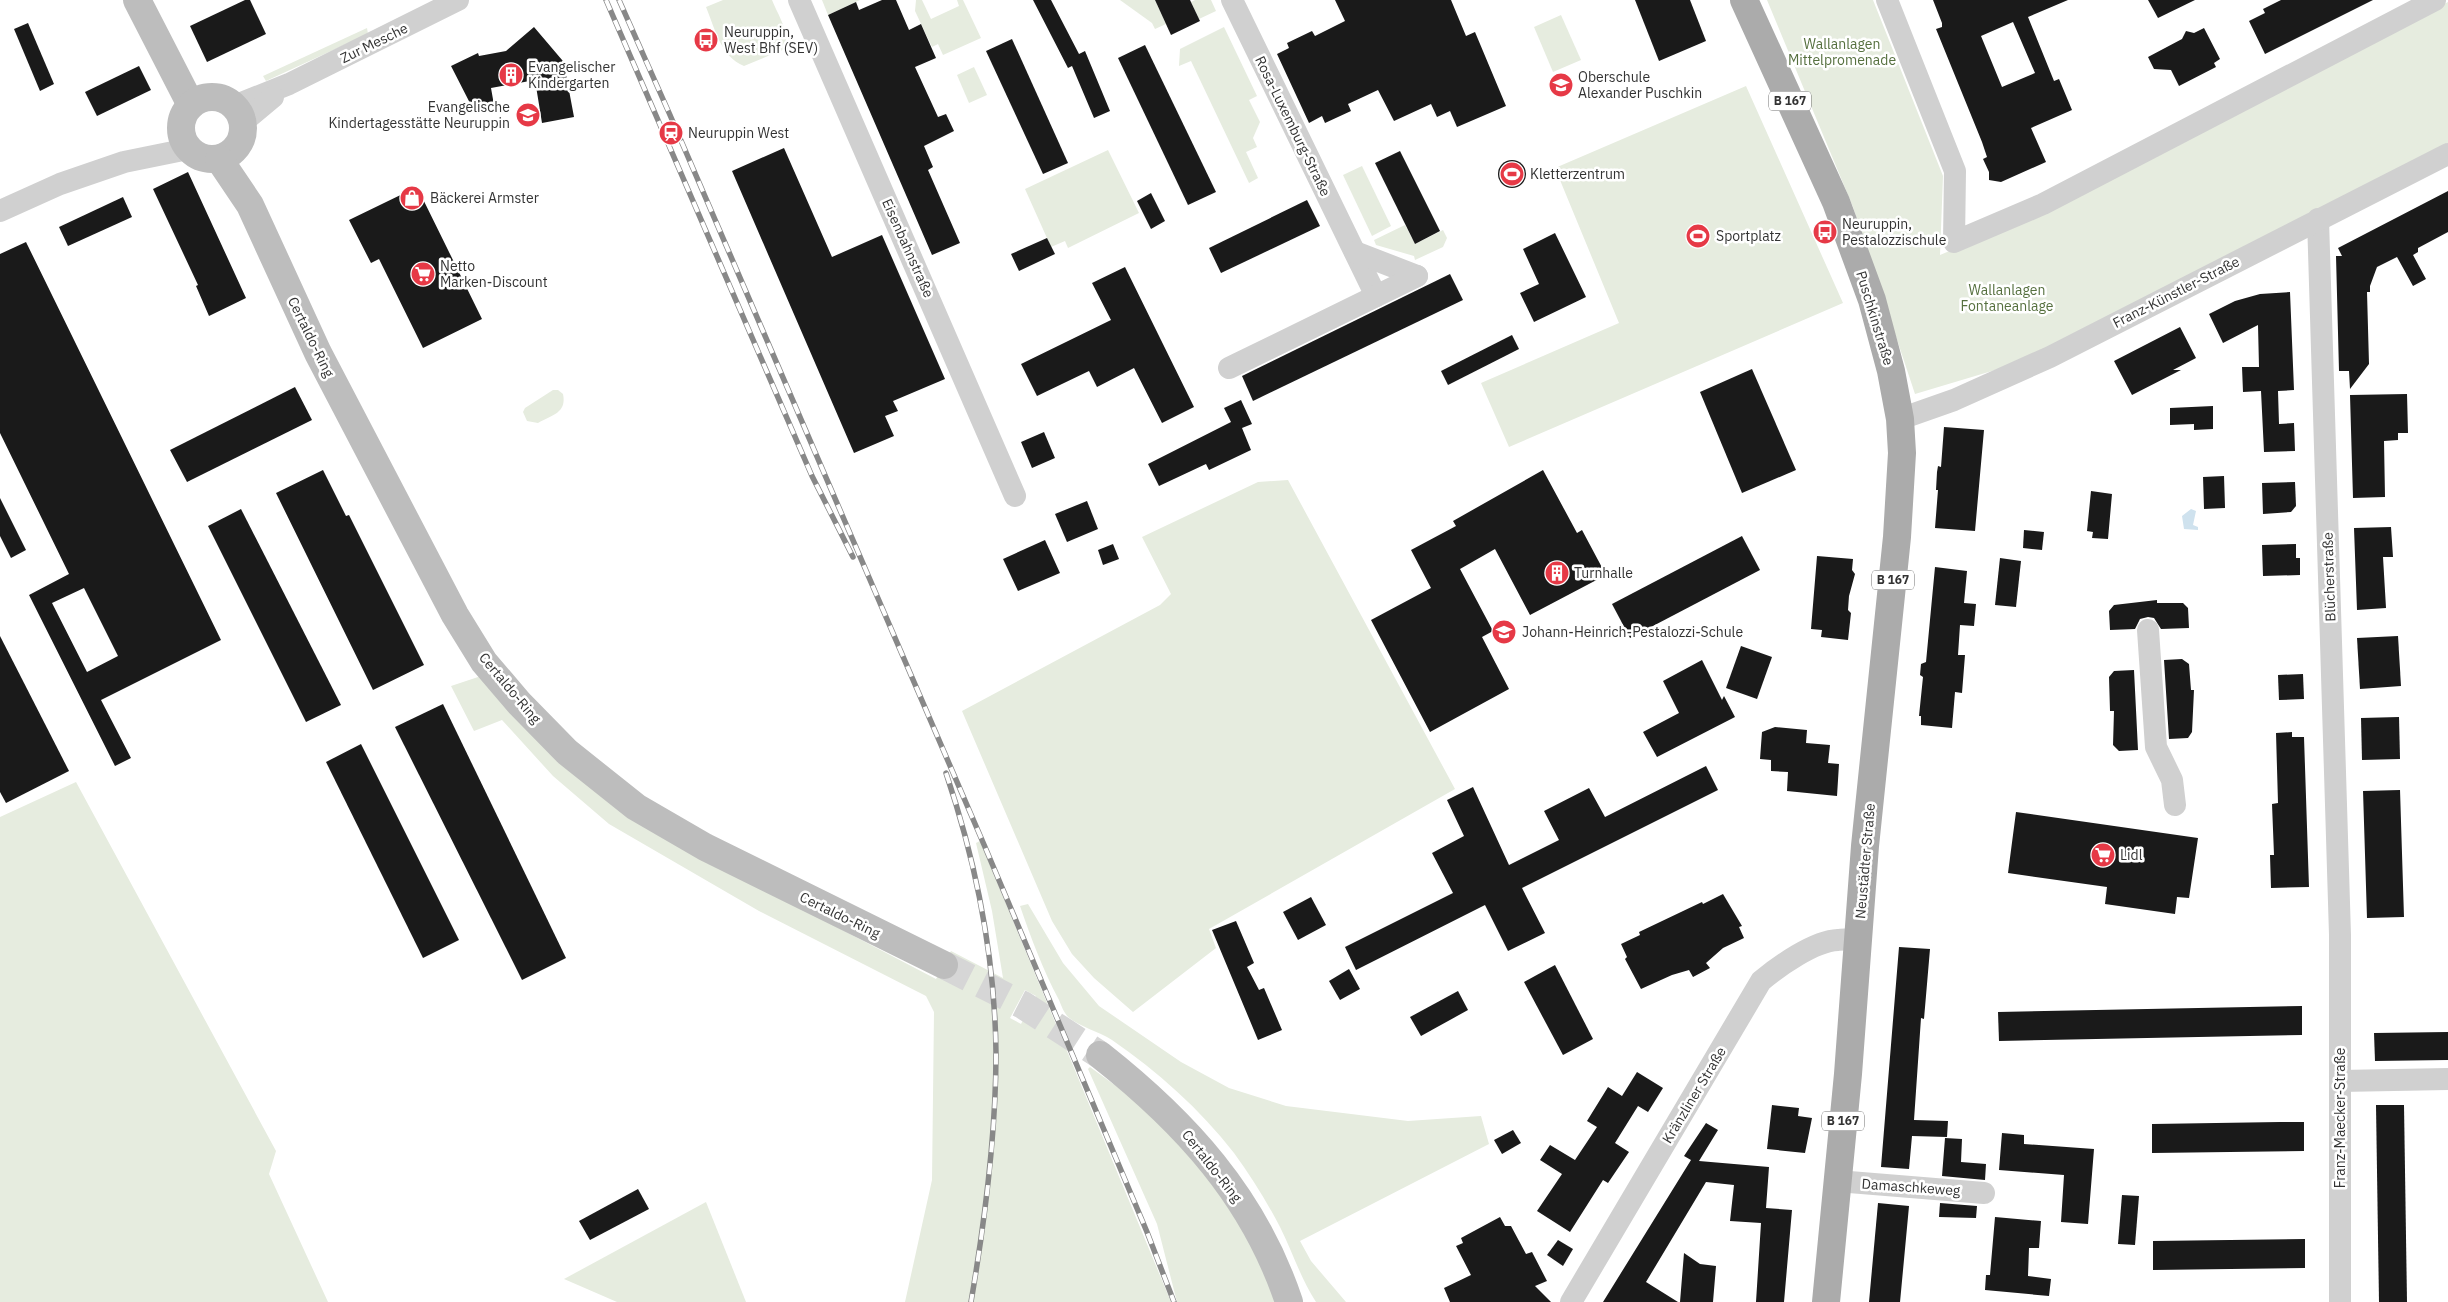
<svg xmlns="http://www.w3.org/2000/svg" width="2448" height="1302" font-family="'IBM Plex Sans',sans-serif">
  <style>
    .green { fill: #e6ecdf; fill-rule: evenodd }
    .water { fill: #cfe2ee }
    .building { fill: #1a1a1a; fill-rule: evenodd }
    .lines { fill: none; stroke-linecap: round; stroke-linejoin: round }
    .secondary-tunnel { stroke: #d6d6d6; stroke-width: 28; stroke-dasharray: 28 14; stroke-linecap: butt }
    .street { stroke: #d0d0d0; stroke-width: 22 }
    .secondary { stroke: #bdbdbd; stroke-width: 28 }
    .primary { stroke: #ababab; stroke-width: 28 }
    .rail-casing { stroke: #888; stroke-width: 5.5 }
    .rail { stroke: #fff; stroke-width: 4; stroke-dasharray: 11; stroke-linecap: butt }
    .labels { text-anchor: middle; stroke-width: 5; stroke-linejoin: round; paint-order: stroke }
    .shield { fill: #fff; stroke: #707070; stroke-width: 1 }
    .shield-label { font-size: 12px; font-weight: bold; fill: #333 }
    .poi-label { font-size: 14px; fill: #333; stroke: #fff; text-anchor: start }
    .street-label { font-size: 14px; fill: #333; stroke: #fff }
    .park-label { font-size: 14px; fill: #56703f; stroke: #fff }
  </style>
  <rect width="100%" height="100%" fill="#fff"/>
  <!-- green -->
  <g class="green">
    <path d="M723 0H772C778 15 790 32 785 49L744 66C721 57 715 29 706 7Z"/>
    <polygon points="822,0 860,0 828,15"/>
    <polygon points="916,0 922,0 931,19 959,6 957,0 963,0 981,38 943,55 938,44 932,47 915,11"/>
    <polygon points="1120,0 1155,0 1166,24 1155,29 1152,23"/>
    <polygon points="1195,0 1211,0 1216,11 1199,19 1191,2"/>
    <polygon points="1767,0 1873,0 1943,176 1940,255 2047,210 2448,2 2448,143 2032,359 1915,394 1853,207"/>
    <polygon points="1561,15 1581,60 1553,72 1534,27"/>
    <polygon points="1224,27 1257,96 1249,100 1260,122 1253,138 1257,147 1246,152 1258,178 1249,183 1191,61 1179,66 1180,49"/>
    <polygon points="367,28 368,34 266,81 263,76"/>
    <polygon points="974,67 987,95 969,103 957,75"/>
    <polygon points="1746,86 1843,303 1509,447 1481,383 1619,323 1555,168"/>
    <polygon points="1108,150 1139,213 1068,248 1065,241 1051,247 1025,189"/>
    <polygon points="1362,166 1391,226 1372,236 1343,175"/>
    <polygon points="1405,225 1415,244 1443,230 1447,238 1443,247 1415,260 1414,256 1376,245 1374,240"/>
    <path d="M553 390H558L563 394C567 413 552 415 538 423L527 421 523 412 525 408Z"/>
    <polygon points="1288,480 1455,789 1209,929 1216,948 1133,1012 1094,978 1072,954 1052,921 962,711 1160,605 1171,594 1142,537 1258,482"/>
    <path d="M481 676 745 879 936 979 951 951 1003 978 992 911 976 843 980 841 1171 1302H905L932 1180 934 1012 926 996 759 911 609 824 553 776 502 720 474 731 451 686ZM1025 990 1036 996 1021 1024 1010 1018Z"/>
    <polygon points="76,782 276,1151 269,1174 328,1302 0,1302 0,817"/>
    <path d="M1028 904 1063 963 1099 1006 1181 1062 1229 1088 1286 1106 1408 1121 1481 1116 1489 1144 1300 1241 1311 1261 1346 1302H1316C1300 1277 1293 1253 1280 1227 1267 1202 1251 1176 1234 1153 1200 1109 1157 1071 1112 1040 1098 1031 1080 1027 1068 1017 1064 1013 1061 1005 1059 1000 1043 970 1031 938 1020 906Z"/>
    <polygon points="1090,1067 1138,1102 1203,1169 1251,1242 1277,1302 1177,1302 1157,1224 1088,1069"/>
    <polygon points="706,1202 746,1302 617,1302 564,1279"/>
  </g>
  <!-- water -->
  <polygon class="water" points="2191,509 2196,511 2193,525 2198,527 2198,530 2184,529 2182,516"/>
  <!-- building -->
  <g class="building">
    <polygon points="245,0 250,0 266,34 207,62 190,26"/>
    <polygon points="882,0 896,0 909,30 921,24 936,58 915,67 938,117 946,114 954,131 924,146 933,167 928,170 960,243 932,255 828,15 856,2 859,10"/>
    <polygon points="1033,0 1051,0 1079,54 1085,51 1110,111 1094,118 1072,66 1068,68"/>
    <polygon points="1155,0 1190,0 1200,21 1171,35"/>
    <polygon points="1335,0 1451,0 1466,36 1475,32 1506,106 1457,127 1450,111 1437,117 1431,104 1394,121 1378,90 1348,104 1351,111 1325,123 1322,116 1309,123 1277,54 1289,48 1287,43 1312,31 1315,36 1345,21"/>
    <polygon points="1635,0 1690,0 1706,41 1659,61"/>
    <path d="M1933 0H2068L2028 17 2054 81 2059 79 2072 110 2031 128 2046 162 2001 182 1989 180V172L1983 159 1987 157 1982 142 1936 29 1942 27V23ZM2013 22 2035 73 2002 87 1981 36Z"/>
    <polygon points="2148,0 2195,0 2158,18"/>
    <polygon points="2281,0 2373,0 2265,54 2249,21 2265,13 2263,9"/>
    <polygon points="28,23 54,84 40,91 14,29"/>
    <polygon points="534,27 568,67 565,69 574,117 542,123 535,80 491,88 494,105 473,109 451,66 478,53 479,56 506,51"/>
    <polygon points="2204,28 2220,59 2214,63 2216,67 2179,86 2171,70 2154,69 2148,57 2182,39 2186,31 2194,33"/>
    <polygon points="1012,39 1068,163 1043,174 986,51"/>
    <polygon points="1145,45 1216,192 1188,205 1118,58"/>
    <polygon points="139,66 151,90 97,116 85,92"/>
    <polygon points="784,148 832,257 882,235 945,379 893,401 898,411 885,416 894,436 854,453 732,171"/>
    <polygon points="1400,151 1440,231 1415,244 1375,163"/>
    <circle cx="1512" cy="174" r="14"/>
    <polygon points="188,172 246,298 209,316 196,286 198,285 153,189"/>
    <polygon points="417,187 482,319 423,348 379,259 371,263 349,220"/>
    <polygon points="2448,191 2448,232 2418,248 2418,252 2413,255 2426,279 2413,286 2397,257 2377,267 2370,286 2370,292 2367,292 2369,364 2350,389 2349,371 2339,371 2336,256 2342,256 2338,248"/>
    <polygon points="1151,193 1165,221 1151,229 1137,201"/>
    <polygon points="123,197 132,217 68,246 59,227"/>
    <polygon points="1307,200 1320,226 1221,273 1209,248"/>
    <polygon points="1555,233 1586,297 1534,322 1520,293 1539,284 1523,249"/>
    <polygon points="1047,238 1055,254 1019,271 1011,254"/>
    <path d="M26 242 221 640 101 700 131 758 115 766 29 595 69 574 0 433V254ZM84 588 118 656 87 672 52 603Z"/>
    <polygon points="1125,267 1194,407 1162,423 1134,368 1097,387 1089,371 1037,396 1021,364 1111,320 1092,283"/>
    <polygon points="1450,274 1463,300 1253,401 1242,376"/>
    <polygon points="2290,292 2294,390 2278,391 2279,424 2294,423 2295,451 2264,452 2261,391 2243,392 2242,367 2259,367 2258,325 2223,343 2209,314 2235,301 2260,294"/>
    <polygon points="2180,327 2196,358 2173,370 2181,370 2132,395 2114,361"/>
    <polygon points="1512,335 1519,349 1448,385 1441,371"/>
    <polygon points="1752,369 1796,470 1742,493 1700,392"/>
    <polygon points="295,387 312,420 187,482 170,450"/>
    <polygon points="2407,394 2408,433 2398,433 2398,440 2384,441 2385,497 2353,498 2350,395"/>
    <polygon points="1241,400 1252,424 1242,428 1251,450 1209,470 1206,464 1159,486 1148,464 1231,422 1224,408"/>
    <polygon points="2213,406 2213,429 2194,430 2194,424 2170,425 2170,408"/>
    <polygon points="1944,427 1984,430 1975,531 1935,528 1938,490 1936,490 1937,472 1938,466 1941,467"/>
    <polygon points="1044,432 1055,458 1032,468 1021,442"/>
    <polygon points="323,470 346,516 349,515 424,665 373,690 276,493"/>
    <polygon points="1543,470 1577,533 1582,530 1606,575 1530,615 1495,549 1460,569 1493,631 1482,637 1509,689 1430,732 1371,620 1431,588 1411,550 1456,526 1453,521"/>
    <polygon points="2224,476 2225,508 2204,509 2203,477"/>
    <polygon points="2295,482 2296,506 2291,512 2263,514 2262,483"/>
    <polygon points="2091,491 2112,494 2108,539 2092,538 2093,532 2087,531"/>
    <polygon points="0,498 26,550 11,558 0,536"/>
    <polygon points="1087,501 1098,529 1067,542 1055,514"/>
    <polygon points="241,509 341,705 306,722 208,526"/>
    <polygon points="2391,527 2393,557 2383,557 2386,608 2357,610 2354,528"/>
    <polygon points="2024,530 2044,532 2042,550 2023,548"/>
    <polygon points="1742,536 1760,570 1630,638 1612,604"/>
    <polygon points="1045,540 1060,573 1018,591 1003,559"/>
    <polygon points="1113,544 1119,559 1103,565 1098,550"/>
    <polygon points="2296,544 2296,558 2300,558 2300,575 2263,576 2262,545"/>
    <polygon points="1817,556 1853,559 1852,570 1855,574 1849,596 1848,610 1851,613 1848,640 1821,637 1822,630 1811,629"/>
    <polygon points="2000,558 2021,561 2016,607 1995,605"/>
    <polygon points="1935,567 1967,571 1964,603 1976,604 1974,626 1960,625 1958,655 1965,655 1962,693 1955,692 1952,728 1921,725 1921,716 1919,716 1923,677 1920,675 1921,664 1926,662"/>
    <polygon points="2157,600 2157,603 2183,603 2188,608 2189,628 2161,629 2154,618 2148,617 2140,619 2135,629 2110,630 2109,611 2114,605"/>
    <polygon points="0,636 69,771 6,803 0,792"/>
    <polygon points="2398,636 2401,686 2360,689 2357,638"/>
    <polygon points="1741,646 1772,657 1757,699 1726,688"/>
    <polygon points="2182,659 2189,664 2191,690 2194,690 2192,732 2188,738 2169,739 2164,660"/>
    <polygon points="1702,660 1722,700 1724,696 1735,717 1657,757 1643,732 1679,713 1663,681"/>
    <polygon points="2134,670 2138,750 2119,751 2113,745 2114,711 2110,711 2109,677 2114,671"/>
    <polygon points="2303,674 2304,699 2279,700 2278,675"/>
    <polygon points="443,704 566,958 522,980 395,727"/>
    <polygon points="2399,717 2400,759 2362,760 2361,718"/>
    <polygon points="1775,727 1807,730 1806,743 1830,745 1828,763 1839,764 1837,796 1787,791 1788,772 1771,771 1771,760 1760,759 1762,732"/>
    <polygon points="2292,732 2292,737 2304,737 2309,887 2271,888 2270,855 2274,855 2272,804 2278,803 2276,733"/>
    <polygon points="361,744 459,940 423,958 326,762"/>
    <polygon points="1706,766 1718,790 1522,888 1545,933 1508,951 1485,905 1356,970 1345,947 1453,893 1432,853 1464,836 1447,800 1473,787 1509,865 1559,840 1544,811 1589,788 1605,817"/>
    <polygon points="2400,790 2404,917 2367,918 2363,791"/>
    <polygon points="2016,812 2198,838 2189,898 2177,897 2175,914 2105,904 2107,887 2008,873"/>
    <polygon points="1723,894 1742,926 1739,927 1744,938 1723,948 1706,963 1710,968 1693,977 1689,970 1672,975 1641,989 1625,959 1627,957 1621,944 1640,935 1639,932 1702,902 1703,904"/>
    <polygon points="1311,897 1326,925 1298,940 1283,912"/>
    <polygon points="1236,921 1254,963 1247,967 1259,990 1264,988 1282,1030 1258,1040 1212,930"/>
    <polygon points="1899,947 1930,949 1924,1019 1921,1018 1914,1120 1948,1121 1947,1137 1912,1136 1909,1169 1881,1167"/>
    <polygon points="1555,965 1593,1039 1563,1055 1524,982"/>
    <polygon points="1349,969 1360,989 1340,1000 1329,981"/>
    <polygon points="1458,991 1468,1010 1421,1036 1410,1017"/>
    <polygon points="2302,1006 2302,1035 1999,1041 1998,1012"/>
    <polygon points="2448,1032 2448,1060 2375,1061 2374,1033"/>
    <polygon points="1637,1072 1663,1088 1648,1112 1638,1106 1615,1143 1629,1152 1608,1183 1603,1180 1570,1232 1537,1211 1562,1174 1540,1160 1550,1145 1575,1160 1597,1127 1587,1121 1608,1087 1622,1096"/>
    <polygon points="1772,1105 1799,1108 1798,1116 1812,1118 1805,1153 1767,1149"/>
    <polygon points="2376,1105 2404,1105 2407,1302 2379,1302"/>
    <polygon points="2280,1122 2304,1122 2304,1151 2152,1153 2152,1124"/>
    <polygon points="1706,1123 1718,1130 1699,1161 1769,1167 1766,1208 1792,1210 1784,1302 1756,1302 1761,1223 1730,1221 1734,1185 1706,1182 1646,1282 1678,1302 1603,1302 1691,1160 1684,1156"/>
    <polygon points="1513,1130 1521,1143 1502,1154 1494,1140"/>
    <polygon points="2002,1133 2024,1135 2024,1144 2094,1149 2088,1224 2061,1222 2064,1175 1999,1170"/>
    <polygon points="1945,1138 1962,1139 1961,1162 1986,1164 1985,1180 1942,1176"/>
    <polygon points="638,1189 649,1209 590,1240 579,1221"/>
    <polygon points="2122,1195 2139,1196 2135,1245 2118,1244"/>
    <polygon points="1878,1203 1909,1206 1900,1302 1869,1302"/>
    <polygon points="1940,1203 1977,1206 1976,1218 1939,1217"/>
    <polygon points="1500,1217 1505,1226 1511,1226 1526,1254 1532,1252 1547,1281 1535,1286 1551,1302 1450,1302 1444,1288 1471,1275 1456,1246 1463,1243 1461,1238"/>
    <polygon points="1995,1217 2041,1221 2039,1248 2029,1248 2028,1276 2051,1279 2049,1296 1985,1290 1986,1275 1990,1275"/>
    <polygon points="2305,1239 2305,1268 2153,1270 2153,1241"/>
    <polygon points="1558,1240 1573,1249 1563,1266 1547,1255"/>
    <polygon points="1684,1253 1700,1264 1716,1266 1713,1302 1680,1302"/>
  </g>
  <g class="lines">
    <!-- secondary-tunnel -->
    <polyline class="secondary-tunnel" points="944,965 1023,1005 1100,1055"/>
    <!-- street -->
    <g class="street">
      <polyline points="799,0 1015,496"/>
      <polyline points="1232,0 1376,296"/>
      <polyline points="1887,0 1955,171 1954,242 2043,204 2435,0"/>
      <polyline points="234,106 289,84 458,0"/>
      <polyline points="243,122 273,97"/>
      <polyline points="0,211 60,184 124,162 188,149"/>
      <polyline points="2318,219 2340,935 2340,1302"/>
      <polyline points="1355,252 1417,276"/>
      <polyline points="1229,368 1417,276"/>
      <polyline points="1900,419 1954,400 2050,357 2448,154"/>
      <polyline points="2148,630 2156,747 2172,780 2175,805"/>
      <polyline points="2340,1081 2448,1079"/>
      <polyline points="1837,1181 1984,1193"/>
      <path d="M1571 1302 1761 981C1779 966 1814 941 1838 940 1844 939 1851 940 1858 940"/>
    </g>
    <!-- secondary -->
    <g class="secondary">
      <polyline points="137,0 191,105"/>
      <circle cx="212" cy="128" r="31"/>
      <polyline points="219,159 250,205 318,353 455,615 484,662 519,703 567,752 636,807 705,847 944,965"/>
      <path d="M1100 1055C1185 1122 1254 1197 1289 1302"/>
    </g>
    <!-- primary -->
    <polyline class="primary" points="1744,0 1836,202 1872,300 1891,371 1900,419 1902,453 1897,537 1865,846 1848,1074 1826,1302"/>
    <defs>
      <g id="rail">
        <polyline points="606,0 812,476 853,557"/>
        <polyline points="619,0 670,115 985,847 1147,1232 1174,1302"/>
        <path d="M946 773C976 862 995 959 996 1053 996 1136 985 1220 971 1302"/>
      </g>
    </defs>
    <!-- rail casing -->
    <use href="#rail" class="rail-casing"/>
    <!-- rail -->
    <use href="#rail" class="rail"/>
  </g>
  <!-- icons -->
  <defs>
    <symbol id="bus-disc" viewBox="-11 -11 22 22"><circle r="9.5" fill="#e63946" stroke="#fff"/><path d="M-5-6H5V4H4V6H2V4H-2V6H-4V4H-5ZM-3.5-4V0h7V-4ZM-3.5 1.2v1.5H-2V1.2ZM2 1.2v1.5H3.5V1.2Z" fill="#fff"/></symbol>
    <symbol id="building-disc" viewBox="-11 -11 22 22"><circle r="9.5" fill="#e63946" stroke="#fff"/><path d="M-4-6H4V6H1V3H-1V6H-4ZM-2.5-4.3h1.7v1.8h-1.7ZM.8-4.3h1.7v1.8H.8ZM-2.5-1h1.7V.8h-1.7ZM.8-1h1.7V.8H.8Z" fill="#fff"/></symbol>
    <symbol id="school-disc" viewBox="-11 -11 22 22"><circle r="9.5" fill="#e63946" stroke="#fff"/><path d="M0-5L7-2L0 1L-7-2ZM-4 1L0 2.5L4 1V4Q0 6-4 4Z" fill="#fff"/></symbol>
    <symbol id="station-disc" viewBox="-11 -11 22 22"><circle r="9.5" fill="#e63946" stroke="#fff"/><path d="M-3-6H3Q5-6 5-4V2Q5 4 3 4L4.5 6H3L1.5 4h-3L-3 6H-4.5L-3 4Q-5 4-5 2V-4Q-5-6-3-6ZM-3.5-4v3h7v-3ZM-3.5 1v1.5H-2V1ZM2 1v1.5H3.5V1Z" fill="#fff"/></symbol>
    <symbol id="stadium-disc" viewBox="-11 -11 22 22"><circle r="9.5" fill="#e63946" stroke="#fff"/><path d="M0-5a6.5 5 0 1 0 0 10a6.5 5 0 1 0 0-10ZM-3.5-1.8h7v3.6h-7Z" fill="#fff"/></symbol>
    <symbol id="shop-disc" viewBox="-11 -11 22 22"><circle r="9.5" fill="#e63946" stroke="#fff"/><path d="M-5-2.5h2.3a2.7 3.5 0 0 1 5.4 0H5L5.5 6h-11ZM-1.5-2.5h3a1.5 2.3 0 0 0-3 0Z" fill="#fff"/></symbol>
    <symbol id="supermarket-disc" viewBox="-11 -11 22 22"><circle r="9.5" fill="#e63946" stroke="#fff"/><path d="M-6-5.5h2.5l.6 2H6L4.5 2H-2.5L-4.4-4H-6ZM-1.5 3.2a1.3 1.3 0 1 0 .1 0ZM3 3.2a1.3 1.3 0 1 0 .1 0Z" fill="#fff"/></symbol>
  </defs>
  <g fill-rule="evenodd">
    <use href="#bus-disc" x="692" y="26" width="28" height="28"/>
    <use href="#building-disc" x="497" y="61" width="28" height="28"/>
    <use href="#school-disc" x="1547" y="71" width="28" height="28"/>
    <use href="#school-disc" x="514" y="101" width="28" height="28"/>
    <use href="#station-disc" x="657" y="119" width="28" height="28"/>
    <use href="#stadium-disc" x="1498" y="160" width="28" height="28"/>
    <use href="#shop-disc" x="398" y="184" width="28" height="28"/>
    <use href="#bus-disc" x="1811" y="218" width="28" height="28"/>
    <use href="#stadium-disc" x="1684" y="222" width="28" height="28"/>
    <use href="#supermarket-disc" x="409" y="260" width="28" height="28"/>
    <use href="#building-disc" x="1543" y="559" width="28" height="28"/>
    <use href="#school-disc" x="1490" y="618" width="28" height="28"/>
    <use href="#supermarket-disc" x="2089" y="841" width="28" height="28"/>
  </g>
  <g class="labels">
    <!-- shield labels -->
    <g class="shield">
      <rect x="1769" y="91.5" width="42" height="19" rx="4"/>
      <rect x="1872" y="570.5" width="42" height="19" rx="4"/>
      <rect x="1822" y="1111.5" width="42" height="19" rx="4"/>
    </g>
    <g class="shield-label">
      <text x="1790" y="105">B 167</text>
      <text x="1893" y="584">B 167</text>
      <text x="1843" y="1125">B 167</text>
    </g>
    <!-- poi labels -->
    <g class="poi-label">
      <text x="724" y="37">Neuruppin,<tspan x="724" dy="16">West Bhf (SEV)</tspan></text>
      <text x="528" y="72">Evangelischer<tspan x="528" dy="16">Kindergarten</tspan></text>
      <text x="1578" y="82">Oberschule<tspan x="1578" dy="16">Alexander Puschkin</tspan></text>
      <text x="510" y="112" text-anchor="end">Evangelische<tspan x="510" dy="16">Kindertagesstätte Neuruppin</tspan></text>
      <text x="688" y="138">Neuruppin West</text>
      <text x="1530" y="179">Kletterzentrum</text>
      <text x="430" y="203">Bäckerei Armster</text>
      <text x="1842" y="229">Neuruppin,<tspan x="1842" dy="16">Pestalozzischule</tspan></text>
      <text x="1716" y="241">Sportplatz</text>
      <text x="440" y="271">Netto<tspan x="440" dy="16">Marken-Discount</tspan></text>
      <text x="1574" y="578">Turnhalle</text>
      <text x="1522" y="637">Johann-Heinrich-Pestalozzi-Schule</text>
      <text x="2120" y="860">Lidl</text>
    </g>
    <!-- street labels -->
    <g class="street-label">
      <text transform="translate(374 43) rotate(-26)" y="5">Zur Mesche</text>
      <text transform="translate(1293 126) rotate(64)" y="5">Rosa-Luxemburg-Straße</text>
      <text transform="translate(908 248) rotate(66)" y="5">Eisenbahnstraße</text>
      <text transform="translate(2176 292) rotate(-27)" y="5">Franz-Künstler-Straße</text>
      <text transform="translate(1875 318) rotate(73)" y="5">Puschkinstraße</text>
      <text transform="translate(311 337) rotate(64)" y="5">Certaldo-Ring</text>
      <text transform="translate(2329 577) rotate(-92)" y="5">Blücherstraße</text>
      <text transform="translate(510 688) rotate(50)" y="5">Certaldo-Ring</text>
      <text transform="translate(1865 861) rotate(-85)" y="5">Neustädter Straße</text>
      <text transform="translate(840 915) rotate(26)" y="5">Certaldo-Ring</text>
      <text transform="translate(1694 1095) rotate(-59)" y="5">Kränzliner Straße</text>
      <text transform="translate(2340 1118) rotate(-90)" y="5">Franz-Maecker-Straße</text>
      <text transform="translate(1212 1166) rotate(52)" y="5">Certaldo-Ring</text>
      <text transform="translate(1911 1187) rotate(4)" y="5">Damaschkeweg</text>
    </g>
    <!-- park labels -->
    <g class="park-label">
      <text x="1842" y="49">Wallanlagen<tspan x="1842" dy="16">Mittelpromenade</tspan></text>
      <text x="2007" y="295">Wallanlagen<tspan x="2007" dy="16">Fontaneanlage</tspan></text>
    </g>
  </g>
</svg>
